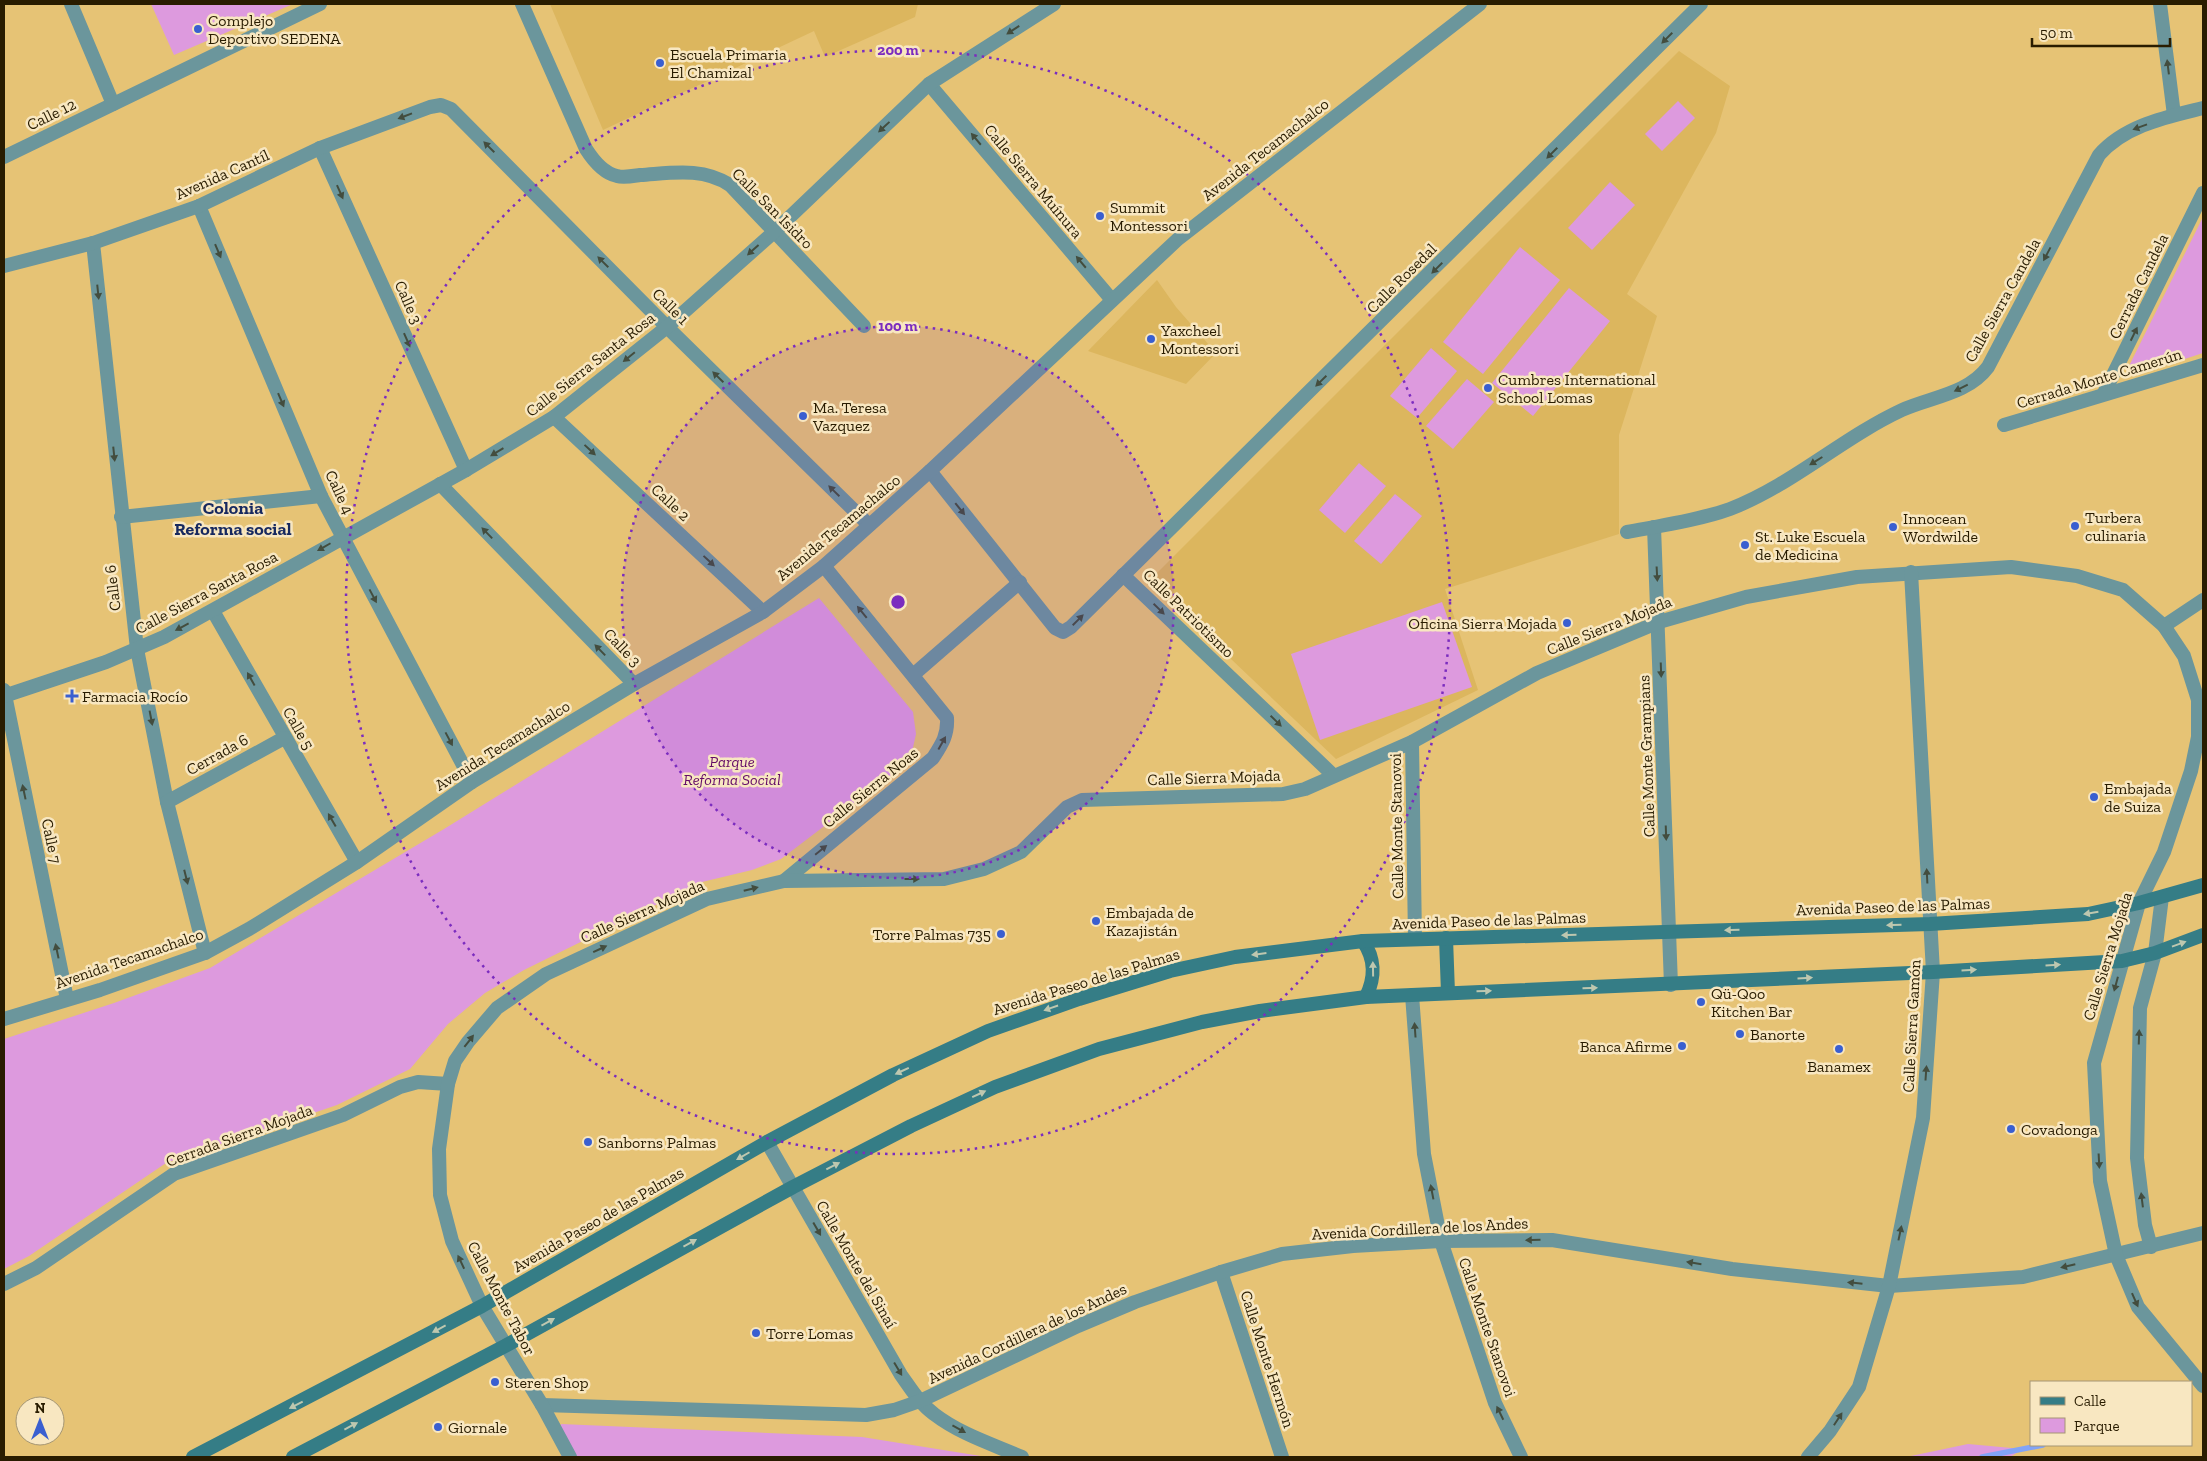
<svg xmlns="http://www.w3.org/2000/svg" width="2207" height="1461" font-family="'Zilla Slab',serif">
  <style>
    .built { fill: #dcb65e }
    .green { fill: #dd9ade }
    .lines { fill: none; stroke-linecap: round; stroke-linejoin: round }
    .stream { stroke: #82a4f7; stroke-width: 5.5 }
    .minor { stroke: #6b969c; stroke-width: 14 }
    .secondary { stroke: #357d86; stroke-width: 14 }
    .oneway { fill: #434d3e }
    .oneway2 { fill: #bec7af }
    .ring { fill: none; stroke: #7b2cbf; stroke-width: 2.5; stroke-dasharray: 2.5 5 }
    .poi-dot { fill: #3a5fd0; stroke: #f8e7c1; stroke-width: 2 }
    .labels { text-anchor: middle; stroke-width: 5; stroke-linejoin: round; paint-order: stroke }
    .poi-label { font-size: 16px; fill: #291c00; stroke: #f8e7c1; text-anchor: start }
    .street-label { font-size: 16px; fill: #291c00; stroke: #f8e7c1 }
    .park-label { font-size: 16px; font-style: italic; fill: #640b67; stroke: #f8e7c1 }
    .neighbourhood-label { font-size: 18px; font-weight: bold; fill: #17295f; stroke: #f8e7c1 }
    .centre { fill: #7b2cbf; stroke: #f8e7c1; stroke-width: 2.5 }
    .ring-label { font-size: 15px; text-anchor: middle; font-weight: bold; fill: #7b2cbf; stroke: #f8e7c1; stroke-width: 5; stroke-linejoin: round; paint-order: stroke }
  </style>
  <rect width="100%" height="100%" fill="#e6c375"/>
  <!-- built -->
  <g class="built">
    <polygon points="550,4 918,4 915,17 825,57 814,31 603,130"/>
    <polygon points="1679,51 1730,86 1716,133 1627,294 1657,316 1619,435 1619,534 1445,589 1478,690 1336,759 1149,581"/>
    <polygon points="1157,280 1176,307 1216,353 1186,384 1088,351"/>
  </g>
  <!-- green -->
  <g class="green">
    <polygon points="151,4 293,4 174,55"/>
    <polygon points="1678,101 1695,118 1662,151 1645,134"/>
    <polygon points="1610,182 1635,205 1592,250 1568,228"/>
    <polygon points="2203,217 2203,353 2142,373 2128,368"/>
    <polygon points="1520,247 1560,280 1483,374 1443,342"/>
    <polygon points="1569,288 1610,321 1533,416 1492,383"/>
    <polygon points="1431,348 1457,371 1417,418 1390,396"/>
    <polygon points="1467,379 1494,402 1453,449 1426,426"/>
    <polygon points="1359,463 1386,486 1345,533 1319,510"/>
    <polygon points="1395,494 1422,516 1381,564 1354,541"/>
    <polygon points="819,598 913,712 916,734 910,761 781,859 752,870 702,882 524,970 485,993 448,1024 410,1069 337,1105 166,1163 29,1256 4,1269 4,1039 114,1003 210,968 444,829"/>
    <polygon points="1442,602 1472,687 1320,740 1291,654"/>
    <polygon points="561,1424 862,1437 987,1457 561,1457"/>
    <polygon points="1968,1444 2023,1449 2010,1457 1906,1457"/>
  </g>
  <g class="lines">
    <!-- stream -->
    <polyline class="stream" points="1982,1457 2043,1445"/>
    <!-- minor -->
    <g class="minor">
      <polyline points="71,4 113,104"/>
      <path d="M522 4 586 149C593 160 603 173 617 176 624 178 633 176 640 175 672 173 702 167 730 185L864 326"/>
      <polyline points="2160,4 2174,115"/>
      <polyline points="929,84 1112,300"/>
      <polyline points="320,148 466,470"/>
      <polyline points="4,157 320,4"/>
      <polyline points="199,206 321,496 472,782"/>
      <polyline points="93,243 137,649 167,802 205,953"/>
      <polyline points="4,266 93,243 199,206 320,148 430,107 441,105 451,109 667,327 869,525"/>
      <polyline points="2104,393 2203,193"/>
      <polyline points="554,417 763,612"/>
      <polyline points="2004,425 2203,365"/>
      <polyline points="930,471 1055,628 1063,632 1071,627 1701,4"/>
      <polyline points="440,484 634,684"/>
      <polyline points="121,517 321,496"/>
      <polyline points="1654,527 1671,985"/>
      <path d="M1627 532C1659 526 1700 520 1730 509 1792 485 1842 438 1902 410 1931 397 1968 394 1988 367L2099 155C2125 125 2167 117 2203 108"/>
      <polyline points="1123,575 1333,775"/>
      <polyline points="213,611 357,862"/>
      <polyline points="2164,626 2203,600"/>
      <polyline points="913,675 1020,582"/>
      <polyline points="4,690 67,999"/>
      <polyline points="4,696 106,662 164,637 466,470 554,417 667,327 774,232 929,84 1054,4"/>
      <polyline points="1412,742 1415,939"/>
      <polyline points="167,802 284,738"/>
      <path d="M784 881 933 758C942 744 948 735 947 718L824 566"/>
      <polyline points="1412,995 1424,1154 1441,1241 1495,1403 1521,1457"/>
      <polyline points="4,1019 100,990 205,953 249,929 357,862 472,782 634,684 763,612 824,566 930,471 1178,239 1480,4"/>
      <path d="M767 1142 901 1375C911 1389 920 1404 934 1414 960 1434 992 1444 1022 1457"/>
      <polyline points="2151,1247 2145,1225 2137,1158 2140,1008 2155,953 2162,897"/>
      <polyline points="1221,1272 1282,1457"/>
      <polyline points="4,1284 36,1268 174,1174 343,1115 400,1087 418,1082 448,1084"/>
      <polyline points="542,1405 866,1415 894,1410 920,1401 1078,1326 1135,1302 1221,1272 1282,1254 1353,1246 1441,1241 1552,1240 1732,1269 1889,1286 2023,1277 2203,1233"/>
      <polyline points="570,1457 542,1405 482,1306 452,1241 440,1195 439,1149 448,1084 455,1061 468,1042 497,1008 546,974 707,899 784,881 944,879 984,869 1021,852 1067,807 1082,800 1283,794 1305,789 1412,742 1537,673 1659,622 1746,597 1857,577 2011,567 2077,576 2123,590 2164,626 2184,656 2198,700 2198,737 2191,771 2164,852 2139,903 2094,1063 2100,1181 2116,1255 2138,1307 2203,1386"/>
      <polyline points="1808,1457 1830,1431 1859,1387 1889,1286 1923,1118 1933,972 1911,572"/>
    </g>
    <!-- secondary -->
    <g class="secondary">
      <polyline points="1446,938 1448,993"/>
      <path d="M1363 941C1376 960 1375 978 1366 997"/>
      <polyline points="193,1457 482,1306 767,1142 893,1075 988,1031 1079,999 1170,971 1235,957 1363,941 1930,924 2088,914 2139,903 2203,885"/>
      <polyline points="293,1457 505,1346 793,1187 911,1126 995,1087 1099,1049 1202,1022 1260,1011 1366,997 1933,972 2122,961 2155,953 2203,935"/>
    </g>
  </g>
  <!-- one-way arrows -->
  <defs><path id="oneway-solid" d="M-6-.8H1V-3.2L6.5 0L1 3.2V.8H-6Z" transform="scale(1.25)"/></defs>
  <g class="oneway">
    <use href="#oneway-solid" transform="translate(1013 30) rotate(147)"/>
    <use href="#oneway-solid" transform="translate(1667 38) rotate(135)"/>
    <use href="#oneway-solid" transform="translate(2168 67) rotate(-97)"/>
    <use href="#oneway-solid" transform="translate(405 116) rotate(159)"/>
    <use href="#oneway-solid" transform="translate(884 127) rotate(137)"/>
    <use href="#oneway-solid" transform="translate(2140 127) rotate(160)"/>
    <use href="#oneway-solid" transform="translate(976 139) rotate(-130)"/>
    <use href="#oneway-solid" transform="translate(489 147) rotate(-135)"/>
    <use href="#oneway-solid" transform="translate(1552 153) rotate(135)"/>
    <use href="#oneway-solid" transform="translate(340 192) rotate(66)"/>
    <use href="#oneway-solid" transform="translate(753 250) rotate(138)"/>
    <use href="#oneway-solid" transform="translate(218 251) rotate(67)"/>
    <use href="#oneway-solid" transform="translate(2047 254) rotate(118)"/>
    <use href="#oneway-solid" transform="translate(603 262) rotate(-135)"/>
    <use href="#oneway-solid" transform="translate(1081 262) rotate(-130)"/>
    <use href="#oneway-solid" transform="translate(1437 268) rotate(135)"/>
    <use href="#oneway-solid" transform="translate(98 292) rotate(84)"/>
    <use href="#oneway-solid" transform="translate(2134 334) rotate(-64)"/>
    <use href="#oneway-solid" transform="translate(407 340) rotate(66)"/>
    <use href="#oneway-solid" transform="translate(629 357) rotate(141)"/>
    <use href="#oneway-solid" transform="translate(718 377) rotate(-136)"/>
    <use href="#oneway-solid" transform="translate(1321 381) rotate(136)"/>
    <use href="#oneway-solid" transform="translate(1961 388) rotate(154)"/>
    <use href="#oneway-solid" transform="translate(281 400) rotate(67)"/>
    <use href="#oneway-solid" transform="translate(590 450) rotate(43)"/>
    <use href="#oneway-solid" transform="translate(497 452) rotate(149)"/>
    <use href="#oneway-solid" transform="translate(114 454) rotate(84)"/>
    <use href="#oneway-solid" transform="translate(1816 461) rotate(148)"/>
    <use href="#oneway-solid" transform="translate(834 491) rotate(-136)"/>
    <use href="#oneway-solid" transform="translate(960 509) rotate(51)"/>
    <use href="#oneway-solid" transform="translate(487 533) rotate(-134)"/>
    <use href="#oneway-solid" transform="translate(324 547) rotate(150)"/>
    <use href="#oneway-solid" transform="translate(709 561) rotate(43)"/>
    <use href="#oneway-solid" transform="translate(1657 574) rotate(87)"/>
    <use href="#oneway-solid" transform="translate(373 596) rotate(62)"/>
    <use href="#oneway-solid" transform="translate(1159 609) rotate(44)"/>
    <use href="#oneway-solid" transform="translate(862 612) rotate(-129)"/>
    <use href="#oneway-solid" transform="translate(1078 620) rotate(-45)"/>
    <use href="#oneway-solid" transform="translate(182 627) rotate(152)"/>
    <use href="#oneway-solid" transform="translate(600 650) rotate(-134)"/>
    <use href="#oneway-solid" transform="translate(1661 670) rotate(88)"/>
    <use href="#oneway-solid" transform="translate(251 679) rotate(-119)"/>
    <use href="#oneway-solid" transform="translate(151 718) rotate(79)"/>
    <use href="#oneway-solid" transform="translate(1276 721) rotate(44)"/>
    <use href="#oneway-solid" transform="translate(449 739) rotate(62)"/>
    <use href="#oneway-solid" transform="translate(942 743) rotate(-61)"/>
    <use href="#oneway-solid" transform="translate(24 792) rotate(-102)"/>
    <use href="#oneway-solid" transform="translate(332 820) rotate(-120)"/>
    <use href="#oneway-solid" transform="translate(1666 833) rotate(88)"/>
    <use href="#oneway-solid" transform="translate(821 850) rotate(-39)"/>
    <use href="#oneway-solid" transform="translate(1927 876) rotate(-93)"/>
    <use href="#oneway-solid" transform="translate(186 877) rotate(76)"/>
    <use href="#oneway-solid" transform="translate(912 879)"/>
    <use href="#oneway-solid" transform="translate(751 889) rotate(-14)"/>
    <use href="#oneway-solid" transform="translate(600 949) rotate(-25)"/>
    <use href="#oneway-solid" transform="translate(57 951) rotate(-102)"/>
    <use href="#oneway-solid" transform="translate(2116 984) rotate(105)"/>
    <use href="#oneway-solid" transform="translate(1415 1030) rotate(-94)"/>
    <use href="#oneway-solid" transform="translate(2139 1037) rotate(-88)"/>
    <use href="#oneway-solid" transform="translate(469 1041) rotate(-52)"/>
    <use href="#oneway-solid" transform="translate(1926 1073) rotate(-86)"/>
    <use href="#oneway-solid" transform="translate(2099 1161) rotate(87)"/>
    <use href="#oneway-solid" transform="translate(1432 1192) rotate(-101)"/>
    <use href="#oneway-solid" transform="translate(2142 1200) rotate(-97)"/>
    <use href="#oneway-solid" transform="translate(817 1229) rotate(60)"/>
    <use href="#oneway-solid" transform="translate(1900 1233) rotate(-78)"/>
    <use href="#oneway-solid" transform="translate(1533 1240) rotate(179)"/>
    <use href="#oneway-solid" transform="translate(461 1262) rotate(-115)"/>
    <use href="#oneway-solid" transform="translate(1694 1263) rotate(-171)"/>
    <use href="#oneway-solid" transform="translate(2068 1266) rotate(167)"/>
    <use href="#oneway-solid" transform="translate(1855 1283) rotate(-174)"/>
    <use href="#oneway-solid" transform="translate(2135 1300) rotate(66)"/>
    <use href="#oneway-solid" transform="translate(898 1369) rotate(59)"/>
    <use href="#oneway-solid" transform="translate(1500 1413) rotate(-116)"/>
    <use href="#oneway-solid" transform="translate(1838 1419) rotate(-57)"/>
    <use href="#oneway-solid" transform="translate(959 1429) rotate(29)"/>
  </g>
  <g class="oneway2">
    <use href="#oneway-solid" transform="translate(2091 913) rotate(171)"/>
    <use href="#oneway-solid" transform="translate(1894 925) rotate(178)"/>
    <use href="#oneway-solid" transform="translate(1732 930) rotate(178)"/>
    <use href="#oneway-solid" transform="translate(1569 935) rotate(179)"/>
    <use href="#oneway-solid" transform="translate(2179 944) rotate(-20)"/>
    <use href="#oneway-solid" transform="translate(1259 954) rotate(173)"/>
    <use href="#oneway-solid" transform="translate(2053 965) rotate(-3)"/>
    <use href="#oneway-solid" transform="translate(1373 969) rotate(-91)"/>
    <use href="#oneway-solid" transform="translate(1969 970) rotate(-3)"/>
    <use href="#oneway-solid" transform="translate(1805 978) rotate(-3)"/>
    <use href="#oneway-solid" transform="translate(1590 988) rotate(-2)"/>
    <use href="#oneway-solid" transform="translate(1484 991) rotate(-2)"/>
    <use href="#oneway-solid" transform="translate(1051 1008) rotate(161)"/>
    <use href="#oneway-solid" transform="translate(902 1071) rotate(155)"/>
    <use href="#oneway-solid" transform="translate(979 1094) rotate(-25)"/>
    <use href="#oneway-solid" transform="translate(743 1156) rotate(150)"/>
    <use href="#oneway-solid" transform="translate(833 1166) rotate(-27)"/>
    <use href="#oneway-solid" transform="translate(690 1243) rotate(-29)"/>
    <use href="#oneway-solid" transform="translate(548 1322) rotate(-29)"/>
    <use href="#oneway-solid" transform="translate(439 1329) rotate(152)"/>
    <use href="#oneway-solid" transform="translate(296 1405) rotate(153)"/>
    <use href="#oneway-solid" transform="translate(351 1426) rotate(-28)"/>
  </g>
  <!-- distance rings -->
  <circle cx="898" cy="602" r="276" fill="#7b2cbf" fill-opacity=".12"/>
  <g class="ring">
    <circle cx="898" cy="602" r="276"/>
    <circle cx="898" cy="602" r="552"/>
  </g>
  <!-- markers -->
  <g class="poi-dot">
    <circle cx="198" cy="29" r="5"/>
    <circle cx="660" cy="63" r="5"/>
    <circle cx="1100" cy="216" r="5"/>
    <circle cx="1151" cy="339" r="5"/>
    <circle cx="1488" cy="388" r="5"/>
    <circle cx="803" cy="416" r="5"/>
    <circle cx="2075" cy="526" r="5"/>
    <circle cx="1893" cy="527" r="5"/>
    <circle cx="1745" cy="545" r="5"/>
    <circle cx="1567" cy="623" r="5"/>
    <path d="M69.5 688.5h5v5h5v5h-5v5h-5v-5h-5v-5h5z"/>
    <circle cx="2094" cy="797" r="5"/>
    <circle cx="1096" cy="921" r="5"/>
    <circle cx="1001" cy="934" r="5"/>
    <circle cx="1701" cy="1002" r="5"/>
    <circle cx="1740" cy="1034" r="5"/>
    <circle cx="1682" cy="1046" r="5"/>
    <circle cx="1839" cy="1049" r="5"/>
    <circle cx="2011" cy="1129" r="5"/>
    <circle cx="588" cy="1142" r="5"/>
    <circle cx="756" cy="1333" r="5"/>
    <circle cx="495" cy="1382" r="5"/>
    <circle cx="438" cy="1427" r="5"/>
  </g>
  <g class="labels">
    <!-- poi labels -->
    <g class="poi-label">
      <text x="208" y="26">Complejo<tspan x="208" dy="18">Deportivo SEDENA</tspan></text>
      <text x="670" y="60">Escuela Primaria<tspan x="670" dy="18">El Chamizal</tspan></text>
      <text x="1110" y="213">Summit<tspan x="1110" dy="18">Montessori</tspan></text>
      <text x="1161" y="336">Yaxcheel<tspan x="1161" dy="18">Montessori</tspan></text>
      <text x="1498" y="385">Cumbres International<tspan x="1498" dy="18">School Lomas</tspan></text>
      <text x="813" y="413">Ma. Teresa<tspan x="813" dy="18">Vazquez</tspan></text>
      <text x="2085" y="523">Turbera<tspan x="2085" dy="18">culinaria</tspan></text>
      <text x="1903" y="524">Innocean<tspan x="1903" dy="18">Wordwilde</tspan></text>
      <text x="1755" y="542">St. Luke Escuela<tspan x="1755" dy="18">de Medicina</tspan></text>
      <text x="1557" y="629" text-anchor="end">Oficina Sierra Mojada</text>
      <text x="82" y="702">Farmacia Rocío</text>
      <text x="2104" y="794">Embajada<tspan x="2104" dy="18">de Suiza</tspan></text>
      <text x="1106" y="918">Embajada de<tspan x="1106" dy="18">Kazajistán</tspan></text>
      <text x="991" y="940" text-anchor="end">Torre Palmas 735</text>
      <text x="1711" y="999">Qü-Qoo<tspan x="1711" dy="18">Kitchen Bar</tspan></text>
      <text x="1750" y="1040">Banorte</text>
      <text x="1672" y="1052" text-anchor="end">Banca Afirme</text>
      <text x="1839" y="1072" text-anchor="middle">Banamex</text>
      <text x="2021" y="1135">Covadonga</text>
      <text x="598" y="1148">Sanborns Palmas</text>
      <text x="766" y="1339">Torre Lomas</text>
      <text x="505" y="1388">Steren Shop</text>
      <text x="448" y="1433">Giornale</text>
    </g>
    <!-- street labels -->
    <g class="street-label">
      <text transform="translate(51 114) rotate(-26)" y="6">Calle 12</text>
      <text transform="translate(1265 149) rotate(-38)" y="6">Avenida Tecamachalco</text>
      <text transform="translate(222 174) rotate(-24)" y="6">Avenida Cantíl</text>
      <text transform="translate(1034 181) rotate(50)" y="6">Calle Sierra Muínura</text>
      <text transform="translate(773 208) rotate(45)" y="6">Calle San Isidro</text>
      <text transform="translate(1401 278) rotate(-45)" y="6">Calle Rosedal</text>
      <text transform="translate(2138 286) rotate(-64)" y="6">Cerrada Candela</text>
      <text transform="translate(2002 300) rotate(-61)" y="6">Calle Sierra Candela</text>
      <text transform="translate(409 302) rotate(66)" y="6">Calle 3</text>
      <text transform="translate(671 306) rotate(45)" y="6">Calle 1</text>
      <text transform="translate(590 364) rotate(-38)" y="6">Calle Sierra Santa Rosa</text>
      <text transform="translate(2099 378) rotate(-17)" y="6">Cerrada Monte Camerún</text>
      <text transform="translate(340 492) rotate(65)" y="6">Calle 4</text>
      <text transform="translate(671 502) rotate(43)" y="6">Calle 2</text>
      <text transform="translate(838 527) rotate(-40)" y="6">Avenida Tecamachalco</text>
      <text transform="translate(112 588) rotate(-97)" y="6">Calle 6</text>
      <text transform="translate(206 592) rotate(-28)" y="6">Calle Sierra Santa Rosa</text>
      <text transform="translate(1189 613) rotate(44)" y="6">Calle Patriotismo</text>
      <text transform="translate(1609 625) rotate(-22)" y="6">Calle Sierra Mojada</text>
      <text transform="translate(623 647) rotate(46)" y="6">Calle 3</text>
      <text transform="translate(299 728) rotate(60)" y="6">Calle 5</text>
      <text transform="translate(502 745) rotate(-32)" y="6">Avenida Tecamachalco</text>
      <text transform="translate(217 754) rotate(-29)" y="6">Cerrada 6</text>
      <text transform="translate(1646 756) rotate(-92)" y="6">Calle Monte Grampians</text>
      <text transform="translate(1214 777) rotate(-2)" y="6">Calle Sierra Mojada</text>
      <text transform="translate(870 787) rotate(-39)" y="6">Calle Sierra Noas</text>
      <text transform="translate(1396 826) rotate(-91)" y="6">Calle Monte Stanovoi</text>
      <text transform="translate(52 841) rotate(78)" y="6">Calle 7</text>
      <text transform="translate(1893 906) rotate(-2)" y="6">Avenida Paseo de las Palmas</text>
      <text transform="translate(642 911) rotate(-24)" y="6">Calle Sierra Mojada</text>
      <text transform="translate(1489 920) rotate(-2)" y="6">Avenida Paseo de las Palmas</text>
      <text transform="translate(2107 956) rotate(-73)" y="6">Calle Sierra Mojada</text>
      <text transform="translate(129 958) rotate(-19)" y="6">Avenida Tecamachalco</text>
      <text transform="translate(1086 981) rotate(-17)" y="6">Avenida Paseo de las Palmas</text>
      <text transform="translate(1911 1026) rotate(-87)" y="6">Calle Sierra Gamón</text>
      <text transform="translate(239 1135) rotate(-20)" y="6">Cerrada Sierra Mojada</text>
      <text transform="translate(598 1219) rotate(-30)" y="6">Avenida Paseo de las Palmas</text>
      <text transform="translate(1420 1228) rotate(-3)" y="6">Avenida Cordillera de los Andes</text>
      <text transform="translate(857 1264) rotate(60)" y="6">Calle Monte del Sinaí</text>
      <text transform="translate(502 1298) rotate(62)" y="6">Calle Monte Tabor</text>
      <text transform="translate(1488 1327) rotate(71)" y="6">Calle Monte Stanovoi</text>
      <text transform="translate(1027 1333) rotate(-25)" y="6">Avenida Cordillera de los Andes</text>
      <text transform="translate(1268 1359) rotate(72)" y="6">Calle Monte Hermón</text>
    </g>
    <!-- park labels -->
    <g class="park-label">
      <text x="732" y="767">Parque<tspan x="732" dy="18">Reforma Social</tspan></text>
    </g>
    <!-- neighbourhood labels -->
    <g class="neighbourhood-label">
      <text x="233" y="514">Colonia<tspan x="233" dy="21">Reforma social</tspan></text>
    </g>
  </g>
  <circle cx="898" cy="602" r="8" class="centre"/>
  <g class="ring-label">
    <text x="898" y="55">200 m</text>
    <text x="898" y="331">100 m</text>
  </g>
  <!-- border -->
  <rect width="2207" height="1461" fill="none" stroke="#291c00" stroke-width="10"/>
  <!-- legend -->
  <rect x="2030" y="1381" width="162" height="65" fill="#f8e7c1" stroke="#a59674"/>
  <rect x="2040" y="1397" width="25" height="8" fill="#357d86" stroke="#a59674"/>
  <text x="2074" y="1406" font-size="15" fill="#291c00">Calle</text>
  <rect x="2040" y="1418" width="25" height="15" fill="#dd9ade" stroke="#a59674"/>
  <text x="2074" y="1431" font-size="15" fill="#291c00">Parque</text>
  <!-- north arrow -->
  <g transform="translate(40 1421)"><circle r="24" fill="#f8e7c1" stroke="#a59674"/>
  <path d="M0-4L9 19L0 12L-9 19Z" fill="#3a5fd0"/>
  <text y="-8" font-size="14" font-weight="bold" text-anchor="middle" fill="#291c00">N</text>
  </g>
  <!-- scale -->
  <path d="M2032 38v8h138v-8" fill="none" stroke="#291c00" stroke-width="2.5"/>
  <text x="2040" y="38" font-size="15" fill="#291c00" stroke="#f8e7c1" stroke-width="4" paint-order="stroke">50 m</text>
</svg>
